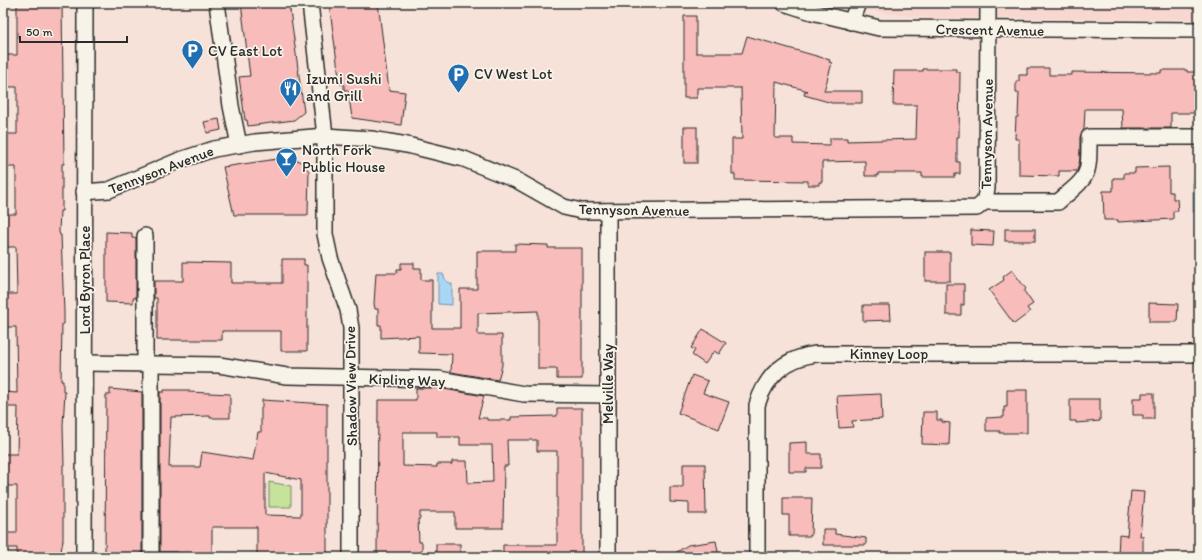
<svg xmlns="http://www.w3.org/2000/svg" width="1202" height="560" font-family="Itim,sans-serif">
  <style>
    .built { fill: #f7d7d0 }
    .green { fill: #c5e39b; stroke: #788763 }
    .water { fill: #aad6f6; stroke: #7792a5 }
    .building { fill: #f8bcba; stroke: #2b2b2b; fill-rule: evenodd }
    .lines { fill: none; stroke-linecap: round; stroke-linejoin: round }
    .minor-casing { stroke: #2b2b2b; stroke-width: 18 }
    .minor { stroke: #f7f3e8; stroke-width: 15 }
    .labels { text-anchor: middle; stroke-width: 3.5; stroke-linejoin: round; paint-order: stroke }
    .street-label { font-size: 15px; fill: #2b2b2b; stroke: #f7f3e8 }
    .poi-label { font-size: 15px; fill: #2b2b2b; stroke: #f7f3e8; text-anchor: start }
  </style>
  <rect width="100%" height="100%" fill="#f7e2da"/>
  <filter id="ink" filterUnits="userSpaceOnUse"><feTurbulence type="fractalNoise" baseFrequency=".025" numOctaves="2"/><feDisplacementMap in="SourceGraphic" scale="8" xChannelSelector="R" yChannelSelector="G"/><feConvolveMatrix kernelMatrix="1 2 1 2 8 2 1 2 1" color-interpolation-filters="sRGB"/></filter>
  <g filter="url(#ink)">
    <!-- built -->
    <polygon class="built" points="831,3 1199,3 1199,19 931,18 883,13"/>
    <!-- green -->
    <polygon class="green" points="269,482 291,486 291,507 269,507"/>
    <!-- water -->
    <g class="water">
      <rect x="1193" y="178" width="6" height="34"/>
      <polygon points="438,274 443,274 446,281 452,284 452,305 438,304"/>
    </g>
    <!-- building -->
    <g class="building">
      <polygon points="17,3 62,3 64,164 62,164 62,211 60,211 59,232 60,235 61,235 64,312 64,324 62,324 61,381 63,381 63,392 65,392 63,425 64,465 63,465 63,540 60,557 17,557 17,548 3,548 3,533 17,533 17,486 4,486 3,468 4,454 17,454 18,407 4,407 4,392 17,393 16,327 3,327 3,294 17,294 16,247 4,247 4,229 3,229 3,214 16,214 16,167 3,167 3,134 17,134 17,87 4,87 3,55 17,55"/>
      <polygon points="241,3 289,3 304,112 294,120 248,126 247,120 245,120 239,77 250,76"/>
      <polygon points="329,3 378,3 389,90 405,92 401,125 352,118 348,90 344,90 344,84 340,84"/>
      <polygon points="684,16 696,16 696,53 742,53 747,36 830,60 829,62 832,63 824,91 862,91 862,103 832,103 804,95 805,91 808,91 776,82 775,138 793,138 793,144 830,145 830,138 847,138 847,141 916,139 917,105 893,105 894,71 923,71 923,69 956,69 956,72 960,72 959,137 957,137 957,162 960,162 960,174 955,174 955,177 922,177 922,173 878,173 878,176 865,176 865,161 822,162 822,182 819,182 819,185 808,185 808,181 735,180 735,174 732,174 732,139 742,139 741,88 697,88 697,98 684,98"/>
      <polygon points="1027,68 1049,68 1049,75 1072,75 1072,72 1161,73 1161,70 1187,70 1187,72 1199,72 1199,113 1171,113 1171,128 1123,128 1122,109 1085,109 1084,129 1080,137 1080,160 1077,171 1059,171 1059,176 1019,175 1019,139 1015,139 1016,117 1018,117 1019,93 1016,93 1016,81 1019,81 1019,75 1027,75"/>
      <polygon points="219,119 221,130 207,133 204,122"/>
      <rect x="684" y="127" width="13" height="36"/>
      <polygon points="291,157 301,162 309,171 308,215 234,215 223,167"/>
      <polygon points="1169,167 1169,192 1173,192 1173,199 1177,199 1178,211 1173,211 1173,219 1118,222 1118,220 1104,220 1103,191 1113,191 1113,178 1124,178 1124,173 1135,173 1135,168"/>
      <rect x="1005" y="229" width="30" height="12"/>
      <polygon points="971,230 994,231 993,246 971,245"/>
      <polygon points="106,232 132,233 132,238 136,238 136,298 133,298 133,303 106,302"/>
      <polygon points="515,244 548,245 548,248 582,248 582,379 557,379 557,369 538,369 538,311 478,313 478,335 502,335 502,365 498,380 451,372 452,354 419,353 419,336 381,338 381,325 378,325 378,309 375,309 374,304 376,273 397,273 397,269 401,269 401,263 414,263 414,268 421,268 421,280 432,280 432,328 460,328 460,289 477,289 477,251 515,251"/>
      <rect x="925" y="252" width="25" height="29"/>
      <polygon points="282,259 304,259 304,265 307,265 307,351 281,351 281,331 222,331 222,340 157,340 157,298 154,298 154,281 183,281 183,262 231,263 231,283 282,283"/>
      <polygon points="1012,270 1026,289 1024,291 1033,304 1027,308 1030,312 1014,324 989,290 1004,280 1003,277"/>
      <polygon points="946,284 964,284 964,305 961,305 961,315 946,315"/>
      <polygon points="1149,303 1178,304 1177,322 1149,322"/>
      <polygon points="863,305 890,305 891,320 863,321"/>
      <polygon points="703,329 726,343 719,354 714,351 705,364 692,355 695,350 691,348"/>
      <polygon points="692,375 708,381 703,393 729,402 719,429 678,413"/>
      <path d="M416 388H438L484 396 478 418H487V420H511V417L557 416V408H582V556H503V545H557V451H537V440H507L508 466H504L503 528H455V512H420V519H418L419 542H422V555H377L378 400H416ZM403 432H437V437H460V445H492L493 482 468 483 467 461H452V464H437V467L403 466Z"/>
      <polygon points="110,389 142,392 142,557 105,557 106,395 110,395"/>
      <path d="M164 390H189V392L230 394V418H210V416L171 417 169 467H200L202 452 253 460 258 432H261V408H262V400L327 404V557L257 556V527H212V556H177V552H160V392H164ZM265 473 301 480V516L265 515Z"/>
      <polygon points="1007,390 1027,390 1027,433 999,433 1000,431 986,431 986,418 1004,417 1004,407 1007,407"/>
      <polygon points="1142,393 1154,393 1154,419 1143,419 1143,415 1133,415 1133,398 1142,398"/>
      <polygon points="881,394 882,419 852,421 853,427 839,428 837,396"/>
      <polygon points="1070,399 1100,399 1100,421 1076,423 1076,421 1070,421"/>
      <polygon points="923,412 937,412 937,420 942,420 942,422 950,423 949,445 922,444"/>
      <polygon points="807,442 807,454 821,454 821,468 806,468 806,472 789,472 789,443"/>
      <polygon points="683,464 705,464 706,514 689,514 689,503 670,502 670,487 683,487"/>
      <polygon points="1131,491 1144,492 1140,536 1143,536 1143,557 1118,557 1119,535 1127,536"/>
      <polygon points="783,498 812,498 811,536 789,536 789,515 783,515"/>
      <polygon points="823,529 835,529 835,534 866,538 866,545 823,545"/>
      <polygon points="716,541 719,557 669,557 688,545"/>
      <rect x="436" y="544" width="24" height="12"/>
    </g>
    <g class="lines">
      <defs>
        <g id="minor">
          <polyline points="217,3 231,106 239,145"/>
          <polyline points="310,3 325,136 325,234 330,258 348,310 351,328 351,557"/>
          <polyline points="784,3 812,12 879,28 1199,30"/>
          <polyline points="851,22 858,3"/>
          <polyline points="84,192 109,190 180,160 214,149 255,142 325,136 371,139 407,145 464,159 518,181 564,207 581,211 977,208 984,202 987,189 988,3"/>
          <path d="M984 202H1058C1089 175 1089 179 1089 137H1199"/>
          <polyline points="608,211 608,557"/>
          <polyline points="85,363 219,365 287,376 439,379 524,394 608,395"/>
          <polyline points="145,364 145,236"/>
          <polyline points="84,557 85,3"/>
          <polyline points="151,557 151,364"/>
          <path d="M757 557V405C766 375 786 358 816 354H1199"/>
        </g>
      </defs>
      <!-- minor casing -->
      <use href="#minor" class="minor-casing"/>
      <!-- minor -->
      <use href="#minor" class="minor"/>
    </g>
  </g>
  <!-- icons -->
  <defs>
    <symbol id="parking-pin" viewBox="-11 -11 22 30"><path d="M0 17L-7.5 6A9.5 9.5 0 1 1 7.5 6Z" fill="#1f6fb2" stroke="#f7f3e8"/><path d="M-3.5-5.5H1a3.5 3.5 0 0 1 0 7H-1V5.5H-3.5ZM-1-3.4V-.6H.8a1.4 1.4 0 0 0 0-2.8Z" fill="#fff"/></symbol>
    <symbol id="restaurant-pin" viewBox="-11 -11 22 30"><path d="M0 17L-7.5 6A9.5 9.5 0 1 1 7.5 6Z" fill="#1f6fb2" stroke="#f7f3e8"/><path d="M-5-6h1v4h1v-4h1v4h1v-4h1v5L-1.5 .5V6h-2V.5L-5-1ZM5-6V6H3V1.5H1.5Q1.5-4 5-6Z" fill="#fff"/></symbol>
    <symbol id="bar-pin" viewBox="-11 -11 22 30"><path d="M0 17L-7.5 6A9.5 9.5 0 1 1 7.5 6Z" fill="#1f6fb2" stroke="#f7f3e8"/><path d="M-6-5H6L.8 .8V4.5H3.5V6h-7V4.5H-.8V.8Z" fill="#fff"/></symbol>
  </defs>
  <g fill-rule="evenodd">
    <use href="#parking-pin" x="180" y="38" width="25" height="34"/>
    <use href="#parking-pin" x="446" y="62" width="25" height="34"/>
    <use href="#restaurant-pin" x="278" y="76" width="25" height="34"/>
    <use href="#bar-pin" x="274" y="146" width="25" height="34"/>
  </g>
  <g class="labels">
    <!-- street labels -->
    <g class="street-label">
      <text transform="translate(990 30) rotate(1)" y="5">Crescent Avenue</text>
      <text transform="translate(987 134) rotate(-89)" y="5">Tennyson Avenue</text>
      <text transform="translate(161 170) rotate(-21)" y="5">Tennyson Avenue</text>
      <text transform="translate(634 210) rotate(1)" y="5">Tennyson Avenue</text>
      <text transform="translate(85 280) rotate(-90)" y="5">Lord Byron Place</text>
      <text x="889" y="359">Kinney Loop</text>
      <text transform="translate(407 380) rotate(2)" y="5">Kipling Way</text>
      <text transform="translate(608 384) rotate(-90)" y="5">Melville Way</text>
      <text transform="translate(351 386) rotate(-91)" y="5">Shadow View Drive</text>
    </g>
    <!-- poi labels -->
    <g class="poi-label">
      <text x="208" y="56">CV East Lot</text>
      <text x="474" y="79">CV West Lot</text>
      <text x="306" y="84">Izumi Sushi<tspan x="306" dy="17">and Grill</tspan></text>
      <text x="302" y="155">North Fork<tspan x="302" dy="17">Public House</tspan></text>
    </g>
  </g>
  <!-- margin -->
  <rect width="1202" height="560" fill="none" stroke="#f7f3e8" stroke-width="16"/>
  <rect x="8" y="8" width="1186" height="544" fill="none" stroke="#2b2b2b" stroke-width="1.5" filter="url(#ink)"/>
  <!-- scale -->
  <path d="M20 36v6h107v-6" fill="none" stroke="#2b2b2b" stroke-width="2"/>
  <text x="26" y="36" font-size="12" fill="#2b2b2b" stroke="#f7f3e8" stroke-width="3" paint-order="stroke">50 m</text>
</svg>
